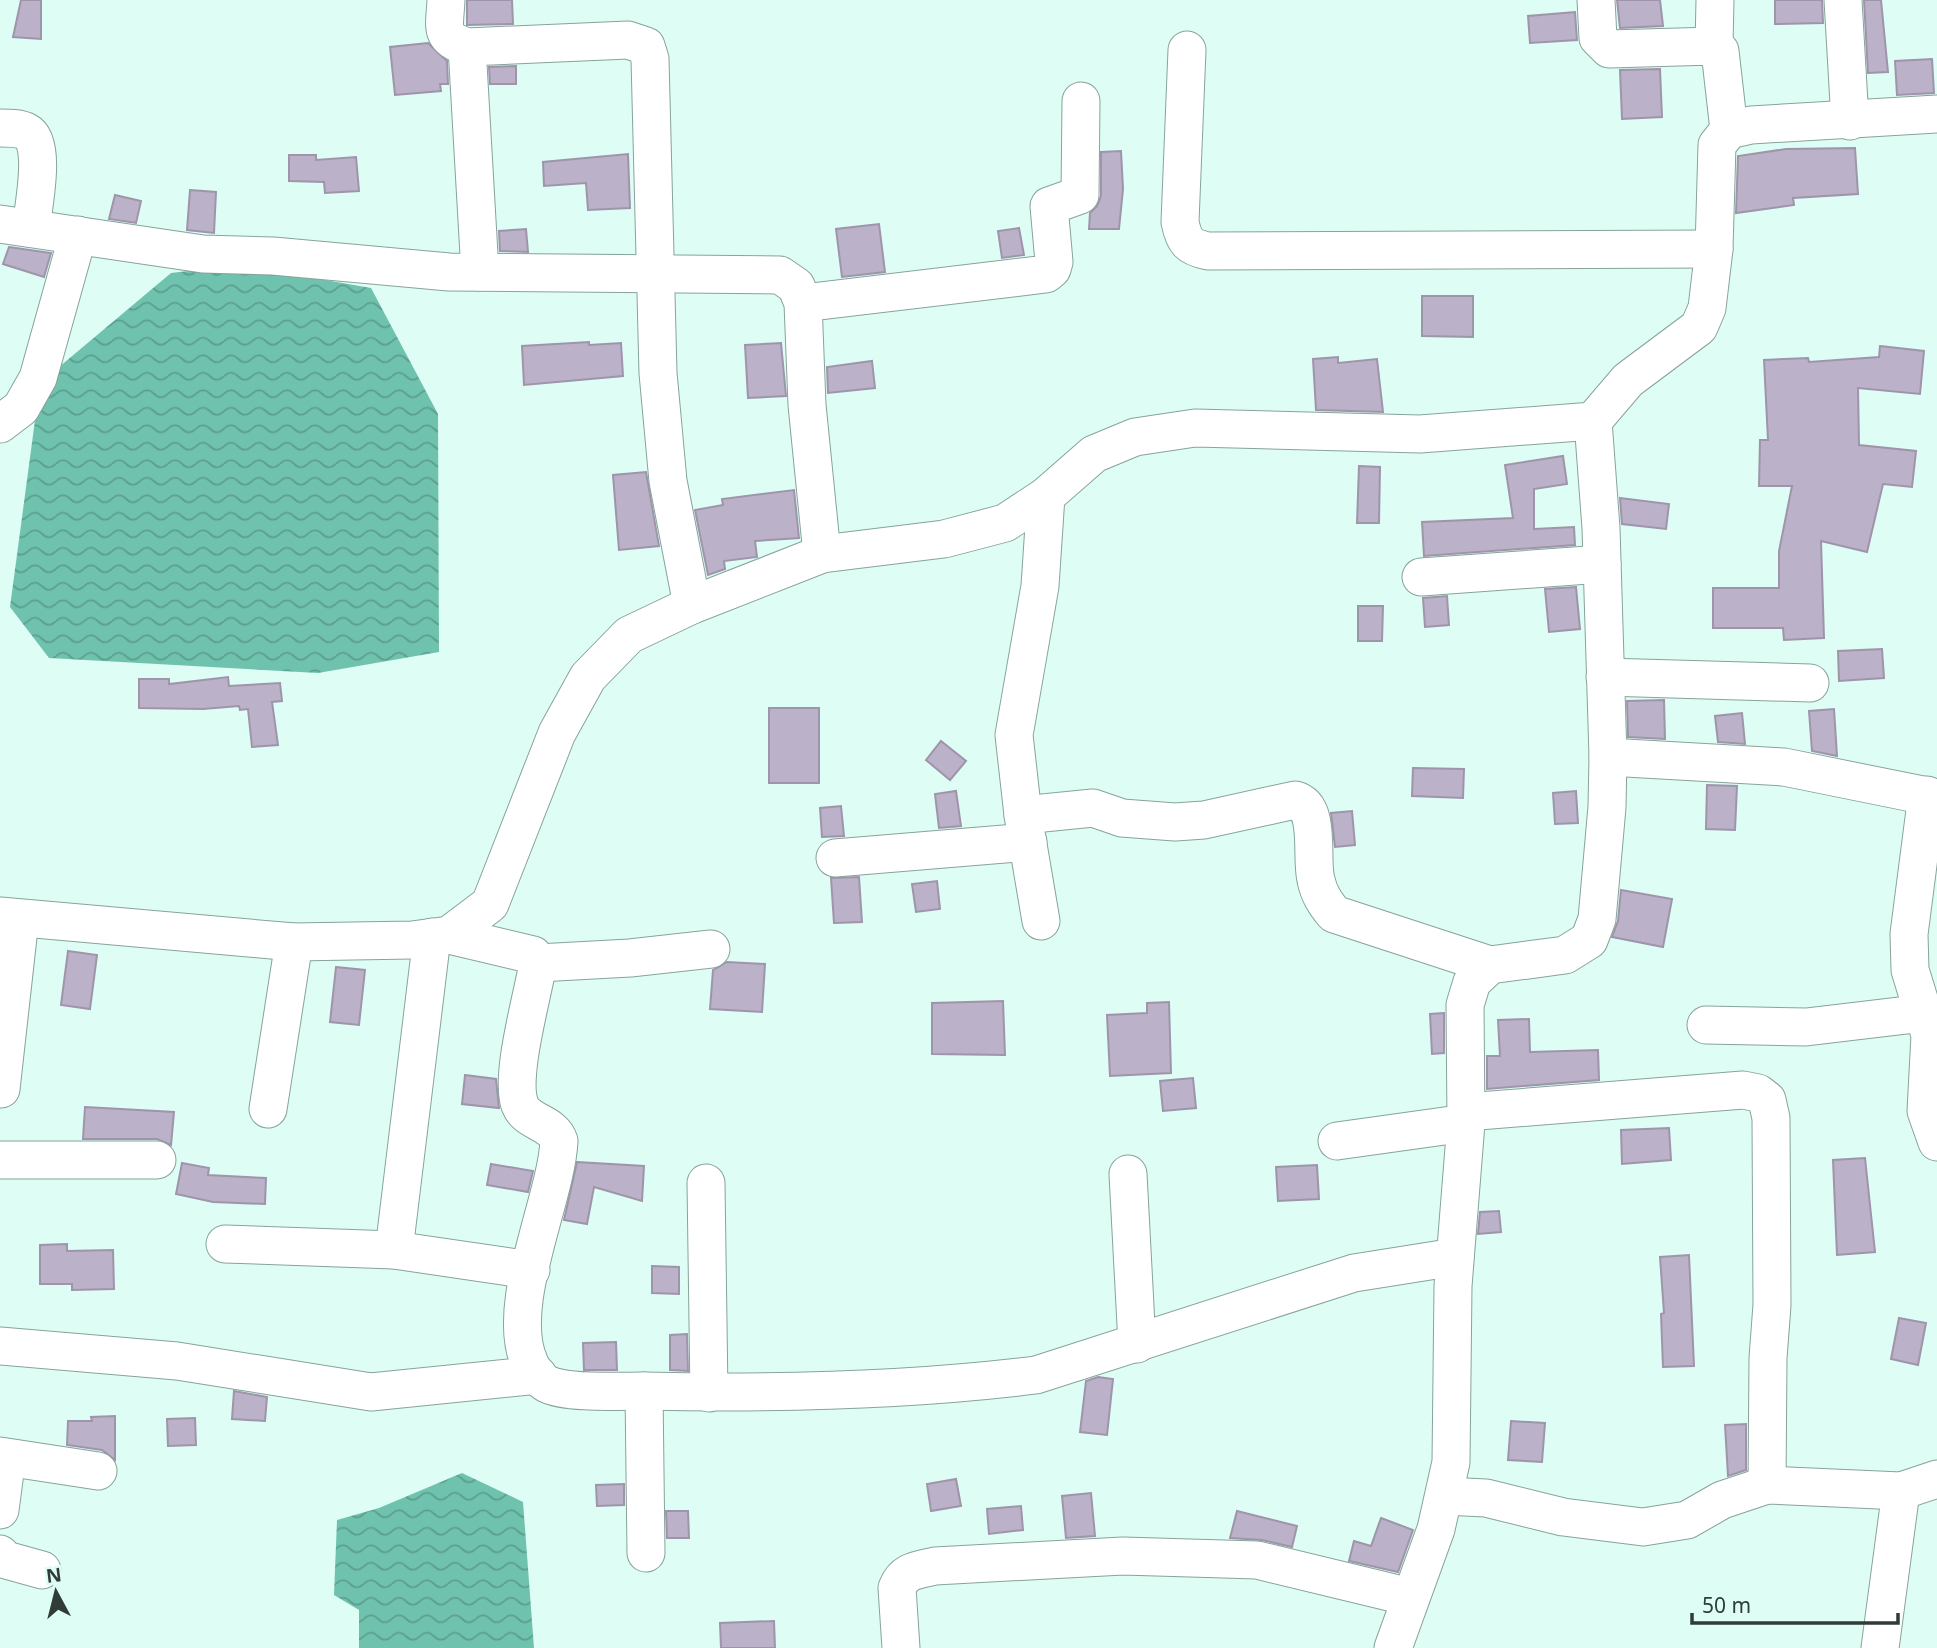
<svg xmlns="http://www.w3.org/2000/svg" width="1937" height="1648" font-family="'Noto Sans',sans-serif">
  <style>
    .water { fill: url(#water-waves) }
    .building { fill: #bbb1c8; stroke: #9e95ab; stroke-width: 2 }
    .lines { fill: none; stroke-linecap: round; stroke-linejoin: round }
    .minor-casing { stroke: #87a39b; stroke-width: 39 }
    .minor { stroke: #fff; stroke-width: 37 }
  </style>
  <defs>
    <pattern id="water-waves" width="16" height="10" patternUnits="userSpaceOnUse" patternTransform="scale(1.75)"><rect width="16" height="10" fill="#6fc2ae"/><path d="M0 5q4-4 8 0t8 0" fill="none" stroke="#5c9f8f"/></pattern>
  </defs>
  <rect width="100%" height="100%" fill="#defdf4"/>
  <!-- water -->
  <g class="water">
    <polygon points="239,265 371,288 438,414 439,652 318,673 49,658 10,607 40,383 171,273"/>
    <polygon points="462,1473 523,1502 534,1648 359,1648 359,1610 334,1595 337,1520 379,1508"/>
  </g>
  <!-- building -->
  <g class="building">
    <polygon points="21,0 41,0 41,39 13,37"/>
    <polygon points="467,0 512,0 513,24 467,25"/>
    <polygon points="1617,0 1660,0 1663,26 1620,28"/>
    <polygon points="1775,0 1822,0 1823,23 1775,24"/>
    <polygon points="1864,0 1881,0 1888,72 1868,73"/>
    <polygon points="1575,12 1577,40 1530,43 1528,16"/>
    <polygon points="428,43 447,61 448,84 440,84 441,91 395,95 390,47"/>
    <polygon points="1932,59 1934,93 1897,95 1895,61"/>
    <polygon points="516,66 516,84 490,84 489,67"/>
    <polygon points="1660,69 1662,117 1622,119 1620,70"/>
    <polygon points="1855,148 1858,194 1793,198 1794,205 1736,213 1738,156 1786,149"/>
    <polygon points="1121,151 1123,189 1119,229 1089,229 1090,213 1097,206 1101,196 1101,152"/>
    <polygon points="628,154 630,208 588,210 586,183 544,186 543,162"/>
    <polygon points="289,155 316,155 316,160 356,157 359,191 325,193 324,182 289,181"/>
    <polygon points="190,190 216,192 214,233 187,230"/>
    <polygon points="115,195 141,201 136,223 109,219"/>
    <polygon points="879,224 885,272 842,277 836,229"/>
    <polygon points="1019,228 1024,255 1002,258 998,231"/>
    <polygon points="526,229 528,252 500,251 499,231"/>
    <polygon points="9,247 51,253 44,277 3,264"/>
    <polygon points="1422,296 1473,296 1473,337 1422,336"/>
    <polygon points="589,342 589,345 621,343 623,376 524,385 522,346"/>
    <polygon points="781,343 786,396 748,398 745,345"/>
    <polygon points="1880,346 1924,351 1920,394 1858,388 1859,445 1916,451 1912,487 1883,484 1867,552 1821,541 1824,638 1784,640 1783,628 1713,628 1713,588 1779,588 1779,551 1792,486 1759,486 1760,440 1768,440 1764,360 1808,358 1809,362 1879,357"/>
    <polygon points="1338,357 1338,363 1377,359 1383,412 1316,410 1313,359"/>
    <polygon points="872,361 875,388 828,393 827,367"/>
    <polygon points="1563,456 1567,484 1534,489 1534,529 1574,527 1575,545 1424,556 1422,522 1513,518 1505,465"/>
    <polygon points="1359,466 1380,467 1379,523 1357,523"/>
    <polygon points="646,472 659,546 619,550 613,475"/>
    <polygon points="794,490 799,538 755,541 757,557 724,561 725,569 708,575 695,510 723,505 722,499"/>
    <polygon points="1620,498 1669,504 1666,529 1622,524"/>
    <polygon points="1576,587 1580,629 1549,632 1545,589"/>
    <polygon points="1447,596 1449,625 1425,627 1423,598"/>
    <polygon points="1358,606 1383,606 1382,641 1358,641"/>
    <polygon points="1882,649 1884,678 1839,681 1838,651"/>
    <polygon points="228,677 229,686 280,683 282,701 272,702 278,745 252,747 248,709 240,710 239,706 203,709 139,708 139,679 169,679 169,684"/>
    <polygon points="1664,700 1665,739 1628,737 1627,701"/>
    <rect x="769" y="708" width="50" height="75"/>
    <polygon points="1834,709 1837,756 1812,751 1809,711"/>
    <polygon points="1742,713 1745,744 1718,742 1715,716"/>
    <polygon points="941,741 966,761 950,780 926,760"/>
    <polygon points="1413,768 1464,769 1463,798 1412,796"/>
    <polygon points="1707,785 1737,786 1735,830 1706,829"/>
    <polygon points="956,791 961,826 939,828 935,794"/>
    <polygon points="1576,791 1578,823 1555,824 1553,793"/>
    <polygon points="841,806 844,836 822,837 820,808"/>
    <polygon points="1352,811 1355,845 1335,847 1331,813"/>
    <polygon points="859,877 862,922 834,923 831,878"/>
    <polygon points="937,881 940,909 916,912 912,884"/>
    <polygon points="1621,890 1672,899 1663,947 1612,937 1618,921"/>
    <polygon points="68,951 97,955 90,1009 61,1005"/>
    <polygon points="727,962 765,964 762,1012 710,1009 713,970"/>
    <polygon points="336,967 365,970 359,1025 330,1022"/>
    <polygon points="1003,1001 1005,1055 932,1054 932,1003"/>
    <polygon points="1169,1002 1171,1073 1110,1076 1107,1015 1147,1013 1147,1003"/>
    <polygon points="1444,1013 1444,1053 1432,1054 1430,1014"/>
    <polygon points="1529,1019 1530,1052 1598,1050 1599,1080 1487,1089 1487,1056 1500,1056 1498,1020"/>
    <polygon points="465,1075 496,1079 499,1108 462,1104"/>
    <polygon points="1193,1078 1196,1108 1163,1111 1160,1081"/>
    <polygon points="85,1107 174,1112 171,1145 157,1139 83,1139"/>
    <polygon points="1669,1128 1671,1160 1622,1164 1621,1130"/>
    <polygon points="1865,1158 1875,1252 1837,1255 1833,1160"/>
    <polygon points="577,1162 644,1166 642,1201 594,1187 587,1224 564,1220"/>
    <polygon points="182,1163 209,1168 208,1175 266,1178 265,1204 213,1202 176,1194"/>
    <polygon points="491,1164 533,1171 528,1192 487,1185"/>
    <polygon points="1317,1165 1319,1199 1278,1201 1276,1167"/>
    <polygon points="1499,1211 1501,1232 1478,1234 1480,1212"/>
    <polygon points="67,1244 67,1251 113,1250 114,1289 72,1290 72,1284 40,1284 40,1245"/>
    <polygon points="1689,1255 1694,1366 1663,1367 1661,1314 1664,1313 1660,1257"/>
    <polygon points="652,1266 679,1267 679,1294 652,1293"/>
    <polygon points="1899,1318 1926,1323 1918,1365 1891,1359"/>
    <polygon points="687,1334 688,1371 670,1370 670,1335"/>
    <polygon points="616,1342 617,1370 584,1370 583,1343"/>
    <polygon points="1098,1377 1113,1379 1107,1435 1080,1432 1086,1381"/>
    <polygon points="234,1391 267,1397 265,1421 232,1419"/>
    <polygon points="115,1416 115,1460 102,1450 67,1445 68,1421 92,1421 91,1417"/>
    <polygon points="195,1418 196,1445 168,1446 167,1419"/>
    <polygon points="1511,1421 1545,1423 1542,1462 1508,1460"/>
    <polygon points="1746,1424 1746,1470 1728,1476 1725,1425"/>
    <polygon points="956,1479 961,1506 931,1511 927,1484"/>
    <polygon points="624,1484 624,1505 597,1506 596,1485"/>
    <polygon points="1091,1493 1095,1536 1066,1538 1062,1496"/>
    <polygon points="1021,1506 1023,1530 989,1534 987,1509"/>
    <polygon points="666,1511 688,1511 689,1538 667,1538"/>
    <polygon points="1237,1511 1297,1526 1292,1547 1262,1540 1230,1538"/>
    <polygon points="1381,1518 1413,1530 1398,1572 1349,1561 1354,1541 1371,1546"/>
    <polygon points="774,1621 775,1648 721,1648 720,1623"/>
  </g>
  <g class="lines">
    <defs>
      <g id="minor">
        <path d="M446 0C445 26 438 38 467 47L628 40 646 46 650 59 658 373 668 481 692 605"/>
        <polyline points="1596,0 1598,38 1609,49 1714,46 1720,51 1729,130"/>
        <polyline points="1843,0 1850,121"/>
        <polyline points="1714,46 1715,0"/>
        <polyline points="467,47 480,272"/>
        <path d="M1187 50 1180 222C1184 242 1189 247 1208 251L1714 249"/>
        <path d="M0 128C8 128 20 128 27 132 47 143 33 208 31 228"/>
        <polyline points="0,224 203,254 273,256 449,272 780,275 796,286 803,303 807,405 822,554"/>
        <polyline points="803,303 1046,274 1052,269 1054,262 1049,206 1080,195 1081,101"/>
        <polyline points="0,424 21,408 38,378 78,235"/>
        <polyline points="1421,577 1602,564"/>
        <polyline points="1605,677 1810,683"/>
        <polyline points="1608,757 1784,767 1937,798"/>
        <polyline points="1927,795 1909,934 1910,970 1930,1035 1926,1111 1937,1142"/>
        <path d="M1023 815 1093 808 1122 818 1175 822 1204 820 1295 800C1322 807 1310 858 1316 880 1319 894 1325 903 1334 914L1490 965"/>
        <polyline points="835,858 1028,842"/>
        <polyline points="0,916 294,942 412,940 449,935 490,904 557,733 588,677 629,635 692,605 822,554 944,539 1005,523 1046,496 1094,454 1135,437 1195,428 1420,434 1593,421 1628,380 1699,327 1707,308 1714,249 1717,145 1729,130 1751,125 1937,114"/>
        <polyline points="1041,921 1023,815 1014,735 1040,586 1046,496"/>
        <path d="M449 935 533 955 538 963C533 995 509 1076 520 1105 527 1123 553 1122 559 1141 556 1201 503 1306 530 1364 533 1371 541 1381 547 1384 567 1394 620 1391 643 1391 773 1394 906 1391 1036 1375L1354 1273 1455 1257"/>
        <polyline points="538,963 630,958 711,949"/>
        <polyline points="1706,1025 1806,1027 1924,1013"/>
        <polyline points="1,1089 20,919"/>
        <polyline points="268,1109 294,942"/>
        <polyline points="1466,1112 1743,1090 1758,1093 1767,1100 1771,1118 1772,1305 1768,1358 1767,1485"/>
        <polyline points="1337,1141 1466,1123"/>
        <polyline points="0,1160 157,1160"/>
        <polyline points="1128,1174 1137,1344"/>
        <polyline points="706,1183 709,1393"/>
        <polyline points="225,1244 394,1250 531,1270"/>
        <polyline points="394,1250 432,937"/>
        <polyline points="0,1346 177,1361 371,1392 538,1375"/>
        <polyline points="644,1391 646,1553"/>
        <polyline points="0,1456 98,1471"/>
        <polyline points="0,1457 5,1472 0,1510"/>
        <polyline points="1444,1496 1486,1498 1563,1517 1643,1527 1687,1520 1722,1500 1767,1485 1901,1491 1937,1479"/>
        <polyline points="0,1554 6,1560 42,1570"/>
        <path d="M901 1648 897 1588C904 1570 918 1570 935 1566L1123 1556 1257 1560 1410 1597"/>
        <polyline points="1393,1648 1436,1529 1451,1462 1453,1286 1466,1123 1465,1005 1472,982 1490,965 1565,955 1589,940 1597,919 1607,807 1608,757 1601,528 1593,421"/>
        <polyline points="1880,1648 1901,1491"/>
      </g>
    </defs>
    <!-- minor casing -->
    <use href="#minor" class="minor-casing"/>
    <!-- minor -->
    <use href="#minor" class="minor"/>
  </g>
  <!-- north arrow -->
  <g transform="translate(56 1592) rotate(353)" stroke="#defdf4" stroke-width="5" paint-order="stroke">
  <path d="M0-5L12 26L0 18L-12 26Z" fill="#303c38"/>
  <text y="-10" font-size="19" font-weight="bold" text-anchor="middle" fill="#303c38">N</text>
  </g>
  <!-- scale -->
  <path d="M1692 1613v10h206v-10" fill="none" stroke="#303c38" stroke-width="3.5"/>
  <text x="1702" y="1613" font-size="21" fill="#303c38" stroke="#defdf4" stroke-width="5" paint-order="stroke">50 m</text>
</svg>
